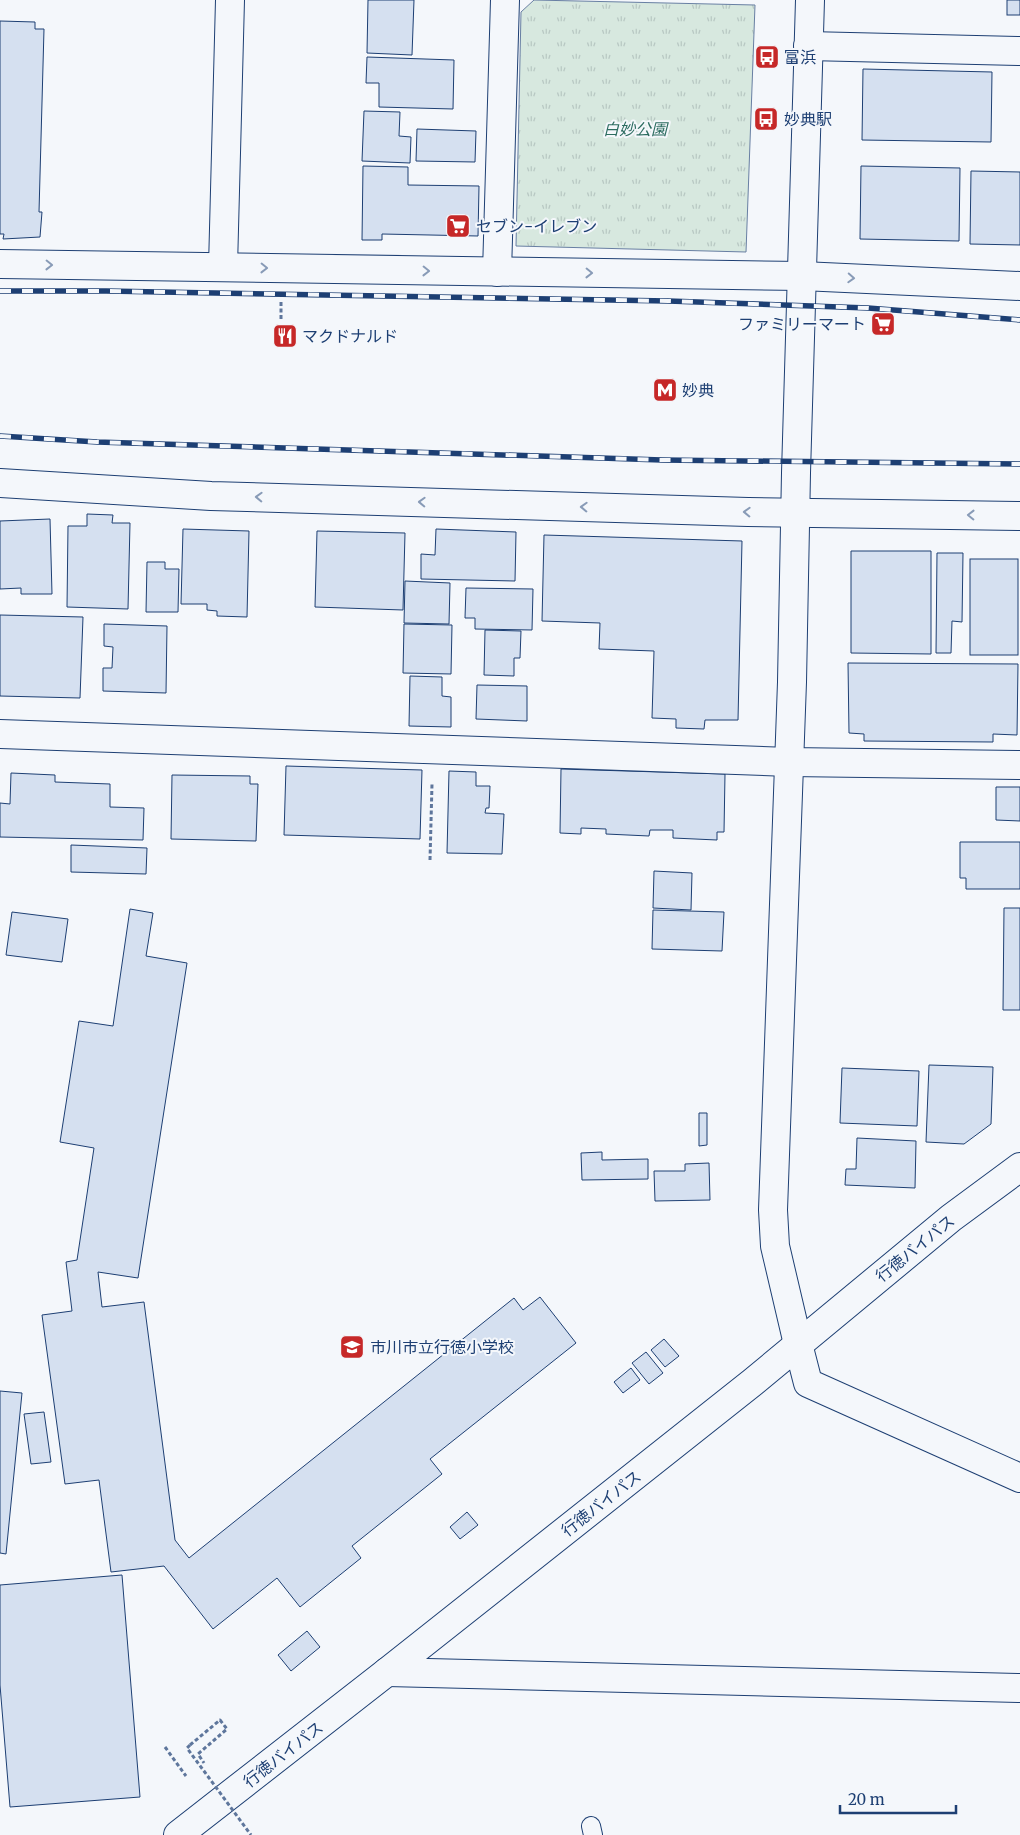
<svg xmlns="http://www.w3.org/2000/svg" width="1020" height="1835" font-family="Merriweather,'Noto Sans JP',serif">
  <style>
    .park { fill: url(#park-tufts); stroke: #687fa3 }
    .building { fill: #d5e0f0; stroke: #1d3f73 }
    .lines { fill: none; stroke-linecap: round; stroke-linejoin: round }
    .lane-casing { stroke: #1d3f73; stroke-width: 20 }
    .street-casing { stroke: #1d3f73; stroke-width: 30 }
    .secondary-casing { stroke: #1d3f73; stroke-width: 30 }
    .primary-casing { stroke: #1d3f73; stroke-width: 30 }
    .path { stroke: #5e769c; stroke-width: 3; stroke-dasharray: 4 2.5; stroke-linecap: butt }
    .lane { stroke: #f4f7fb; stroke-width: 18 }
    .street { stroke: #f4f7fb; stroke-width: 28 }
    .secondary { stroke: #f4f7fb; stroke-width: 28 }
    .primary { stroke: #f4f7fb; stroke-width: 28 }
    .rail-casing { stroke: #1d3f73; stroke-width: 5.5 }
    .rail { stroke: #f4f7fb; stroke-width: 4; stroke-dasharray: 11; stroke-linecap: butt }
    .path-bridge { stroke: #5e769c; stroke-width: 3; stroke-dasharray: 4 2.5; stroke-linecap: butt }
    .oneway { stroke: #889bb7 }
    .labels { text-anchor: middle; stroke-width: 4; stroke-linejoin: round; paint-order: stroke }
    .poi-label { font-size: 16px; fill: #1d3f73; stroke: #f4f7fb; text-anchor: start }
    .park-label { font-size: 16px; font-style: italic; fill: #2c6c60; stroke: #f4f7fb }
    .street-label { font-size: 16px; fill: #1d3f73; stroke: #f4f7fb }
  </style>
  <defs>
    <pattern id="park-tufts" width="24" height="20" patternUnits="userSpaceOnUse" patternTransform="scale(1.25)"><rect width="24" height="20" fill="#d7e8df"/><path d="M3 7l-1-3M5 7V3M7 7l1-3M15 17l-1-3M17 17v-4M19 17l1-3" fill="none" stroke="#b8c8c3"/></pattern>
  </defs>
  <rect width="100%" height="100%" fill="#f4f7fb"/>
  <!-- park -->
  <polygon class="park" points="534,0 755,5 746,252 516,246 521,12"/>
  <!-- building -->
  <g class="building">
    <polygon points="368,0 414,0 412,55 367,53"/>
    <rect x="1007" y="0" width="13" height="15"/>
    <polygon points="0,21 35,22 35,29 44,29 39,212 42,212 40,237 3,239 4,234 0,234"/>
    <polygon points="367,57 454,60 453,109 379,107 379,83 366,83"/>
    <polygon points="863,69 992,72 991,142 862,140"/>
    <polygon points="364,111 400,112 399,136 411,137 410,163 362,161"/>
    <polygon points="417,129 476,131 475,162 416,161"/>
    <polygon points="363,166 408,167 408,185 479,186 478,236 382,234 382,240 362,240"/>
    <polygon points="861,166 960,168 959,241 860,239"/>
    <polygon points="971,171 1020,172 1020,245 970,244"/>
    <polygon points="87,514 113,515 112,523 130,523 128,609 67,607 68,526 87,526"/>
    <polygon points="50,519 52,594 21,594 21,588 0,589 0,521"/>
    <polygon points="183,529 249,531 247,617 217,616 217,611 207,610 207,604 181,604"/>
    <polygon points="436,529 516,532 515,581 421,579 421,554 435,555"/>
    <polygon points="317,531 405,533 403,610 315,607"/>
    <polygon points="544,535 742,541 738,720 705,720 704,729 676,728 676,719 652,718 654,651 599,649 600,623 542,621"/>
    <polygon points="851,551 931,551 931,654 851,653"/>
    <polygon points="937,553 963,553 962,622 952,621 951,653 936,653"/>
    <rect x="970" y="559" width="48" height="96"/>
    <polygon points="147,562 165,562 165,569 179,569 178,612 146,612"/>
    <polygon points="405,581 450,583 449,624 404,623"/>
    <polygon points="466,588 533,589 532,630 475,629 475,618 465,618"/>
    <polygon points="0,615 83,617 80,698 0,696"/>
    <polygon points="104,624 167,626 166,693 103,691 103,668 112,668 113,647 104,646"/>
    <polygon points="404,624 452,625 451,674 403,673"/>
    <polygon points="485,630 521,631 520,658 514,658 514,676 484,675"/>
    <polygon points="848,663 1018,664 1017,735 993,734 993,742 864,741 864,734 849,733"/>
    <polygon points="410,676 442,677 442,696 451,697 451,727 409,726"/>
    <polygon points="477,685 527,686 527,721 476,719"/>
    <polygon points="286,766 422,770 420,839 284,835"/>
    <polygon points="561,769 725,774 724,832 717,832 717,840 673,838 673,830 650,830 649,836 606,834 606,829 581,828 581,834 560,833"/>
    <polygon points="449,771 476,772 476,786 490,786 489,808 486,808 485,813 504,814 502,854 447,853"/>
    <polygon points="11,773 55,775 55,782 110,784 110,807 144,808 143,840 0,837 0,803 10,804"/>
    <polygon points="172,775 250,776 250,784 258,784 256,841 171,839"/>
    <polygon points="996,787 1020,787 1020,821 996,820"/>
    <polygon points="960,842 1020,842 1020,889 966,889 966,878 960,878"/>
    <polygon points="71,845 147,848 146,874 71,872"/>
    <polygon points="654,871 692,873 691,910 653,908"/>
    <polygon points="1004,908 1020,908 1020,1010 1003,1010"/>
    <polygon points="130,909 153,913 146,956 187,963 138,1278 98,1272 102,1307 144,1302 175,1540 189,1558 514,1298 523,1310 540,1297 576,1343 430,1459 442,1474 352,1546 361,1558 300,1607 277,1578 213,1629 164,1566 111,1572 99,1480 65,1484 42,1315 72,1311 66,1262 77,1260 94,1148 60,1142 79,1021 113,1026"/>
    <polygon points="653,910 724,912 722,951 652,949"/>
    <polygon points="12,912 68,919 62,962 6,955"/>
    <polygon points="929,1065 993,1067 991,1124 964,1144 926,1142"/>
    <polygon points="842,1068 919,1071 917,1126 840,1123"/>
    <polygon points="699,1113 707,1113 707,1145 699,1146"/>
    <polygon points="857,1138 916,1141 915,1188 845,1185 846,1169 856,1169"/>
    <polygon points="602,1152 602,1160 648,1159 648,1179 582,1180 581,1153"/>
    <polygon points="709,1163 710,1200 655,1201 654,1171 685,1171 685,1164"/>
    <polygon points="664,1339 679,1356 665,1367 651,1350"/>
    <polygon points="646,1352 663,1373 649,1384 632,1363"/>
    <polygon points="631,1368 640,1380 623,1393 614,1382"/>
    <polygon points="0,1391 22,1393 6,1554 0,1553"/>
    <polygon points="44,1412 51,1462 31,1464 24,1414"/>
    <polygon points="467,1512 478,1525 460,1539 450,1527"/>
    <polygon points="122,1575 140,1797 10,1807 0,1685 0,1585"/>
    <polygon points="307,1631 320,1647 291,1671 278,1655"/>
  </g>
  <g class="lines">
    <defs>
      <polyline id="lane" points="591,1826 593,1835"/>
      <g id="street">
        <polyline points="808,46 1020,51"/>
        <polyline points="0,264 802,276 1020,286"/>
        <polyline points="223,267 230,0"/>
        <polyline points="497,272 505,0"/>
        <polyline points="0,483 211,496 748,512 1020,516"/>
        <polyline points="0,734 789,762 1020,765"/>
        <polyline points="798,1344 808,1383 1020,1478"/>
        <polyline points="387,1672 1020,1688"/>
      </g>
      <polyline id="secondary" points="798,1344 775,1246 773,1210 792,682 796,473 810,0"/>
      <polyline id="primary" points="178,1835 387,1672 753,1382 951,1218 1020,1167"/>
    </defs>
    <!-- lane casing -->
    <use href="#lane" class="lane-casing"/>
    <!-- street casing -->
    <use href="#street" class="street-casing"/>
    <!-- secondary casing -->
    <use href="#secondary" class="secondary-casing"/>
    <!-- primary casing -->
    <use href="#primary" class="primary-casing"/>
    <!-- path -->
    <g class="path">
      <polyline points="281,302 281,319"/>
      <polyline points="430,860 432,784"/>
      <polyline points="190,1745 220,1720 227,1729 198,1754 204,1763"/>
      <polyline points="165,1747 186,1776"/>
    </g>
    <!-- lane -->
    <use href="#lane" class="lane"/>
    <!-- street -->
    <use href="#street" class="street"/>
    <!-- secondary -->
    <use href="#secondary" class="secondary"/>
    <!-- primary -->
    <use href="#primary" class="primary"/>
    <defs>
      <g id="rail">
        <polyline points="0,291 106,291 668,301 868,308 1020,320"/>
        <polyline points="0,436 97,442 662,460 1020,464"/>
      </g>
    </defs>
    <!-- rail casing -->
    <use href="#rail" class="rail-casing"/>
    <!-- rail -->
    <use href="#rail" class="rail"/>
    <!-- path-bridge -->
    <polyline class="path-bridge" points="190,1745 187,1748 251,1835"/>
  </g>
  <!-- one-way arrows -->
  <defs><path id="oneway-chevron" d="M-2-3.5L2.5 0L-2 3.5" fill="none" stroke-width="1.6" stroke-linecap="round" stroke-linejoin="round" transform="scale(1.25)"/></defs>
  <g class="oneway">
    <use href="#oneway-chevron" transform="translate(49 265) rotate(1)"/>
    <use href="#oneway-chevron" transform="translate(264 268) rotate(1)"/>
    <use href="#oneway-chevron" transform="translate(426 271) rotate(1)"/>
    <use href="#oneway-chevron" transform="translate(589 273) rotate(1)"/>
    <use href="#oneway-chevron" transform="translate(851 278) rotate(3)"/>
    <use href="#oneway-chevron" transform="translate(259 497) rotate(-178)"/>
    <use href="#oneway-chevron" transform="translate(422 502) rotate(-178)"/>
    <use href="#oneway-chevron" transform="translate(584 507) rotate(-178)"/>
    <use href="#oneway-chevron" transform="translate(747 512) rotate(-178)"/>
    <use href="#oneway-chevron" transform="translate(971 515) rotate(-179)"/>
  </g>
  <!-- icons -->
  <defs>
    <symbol id="bus-square" viewBox="-11 -11 22 22"><rect x="-9" y="-9" width="18" height="18" rx="4" fill="#c62828" stroke="#f4f7fb"/><path d="M-5-6H5V4H4V6H2V4H-2V6H-4V4H-5ZM-3.5-4V0h7V-4ZM-3.5 1.2v1.5H-2V1.2ZM2 1.2v1.5H3.5V1.2Z" fill="#fff"/></symbol>
    <symbol id="supermarket-square" viewBox="-11 -11 22 22"><rect x="-9" y="-9" width="18" height="18" rx="4" fill="#c62828" stroke="#f4f7fb"/><path d="M-6-5.5h2.5l.6 2H6L4.5 2H-2.5L-4.4-4H-6ZM-1.5 3.2a1.3 1.3 0 1 0 .1 0ZM3 3.2a1.3 1.3 0 1 0 .1 0Z" fill="#fff"/></symbol>
    <symbol id="restaurant-square" viewBox="-11 -11 22 22"><rect x="-9" y="-9" width="18" height="18" rx="4" fill="#c62828" stroke="#f4f7fb"/><path d="M-5-6h1v4h1v-4h1v4h1v-4h1v5L-1.5 .5V6h-2V.5L-5-1ZM5-6V6H3V1.5H1.5Q1.5-4 5-6Z" fill="#fff"/></symbol>
    <symbol id="metro-square" viewBox="-11 -11 22 22"><rect x="-9" y="-9" width="18" height="18" rx="4" fill="#c62828" stroke="#f4f7fb"/><path d="M-5.5 5V-5H-3L0 0L3-5H5.5V5H3V-.5L0 4L-3-.5V5Z" fill="#fff"/></symbol>
    <symbol id="school-square" viewBox="-11 -11 22 22"><rect x="-9" y="-9" width="18" height="18" rx="4" fill="#c62828" stroke="#f4f7fb"/><path d="M0-5L7-2L0 1L-7-2ZM-4 1L0 2.5L4 1V4Q0 6-4 4Z" fill="#fff"/></symbol>
  </defs>
  <g fill-rule="evenodd">
    <use href="#bus-square" x="753" y="43" width="28" height="28"/>
    <use href="#bus-square" x="752" y="105" width="28" height="28"/>
    <use href="#supermarket-square" x="444" y="212" width="28" height="28"/>
    <use href="#supermarket-square" x="869" y="310" width="28" height="28"/>
    <use href="#restaurant-square" x="271" y="322" width="28" height="28"/>
    <use href="#metro-square" x="651" y="376" width="28" height="28"/>
    <use href="#school-square" x="338" y="1333" width="28" height="28"/>
  </g>
  <g class="labels">
    <!-- poi labels -->
    <g class="poi-label">
      <text x="784" y="63">富浜</text>
      <text x="784" y="125">妙典駅</text>
      <text x="476" y="232">セブン-イレブン</text>
      <text x="866" y="330" text-anchor="end">ファミリーマート</text>
      <text x="302" y="342">マクドナルド</text>
      <text x="682" y="396">妙典</text>
      <text x="370" y="1353">市川市立行徳小学校</text>
    </g>
    <!-- park labels -->
    <g class="park-label">
      <text x="635" y="135">白妙公園</text>
    </g>
    <!-- street labels -->
    <g class="street-label">
      <text transform="translate(915 1248) rotate(-39)" y="6">行徳バイパス</text>
      <text transform="translate(601 1503) rotate(-38)" y="6">行徳バイパス</text>
      <text transform="translate(283 1754) rotate(-38)" y="6">行徳バイパス</text>
    </g>
  </g>
  <!-- scale -->
  <path d="M840 1805v8h116v-8" fill="none" stroke="#1d3f73" stroke-width="2.5"/>
  <text x="848" y="1805" font-size="15" fill="#1d3f73" stroke="#f4f7fb" stroke-width="4" paint-order="stroke">20 m</text>
</svg>
